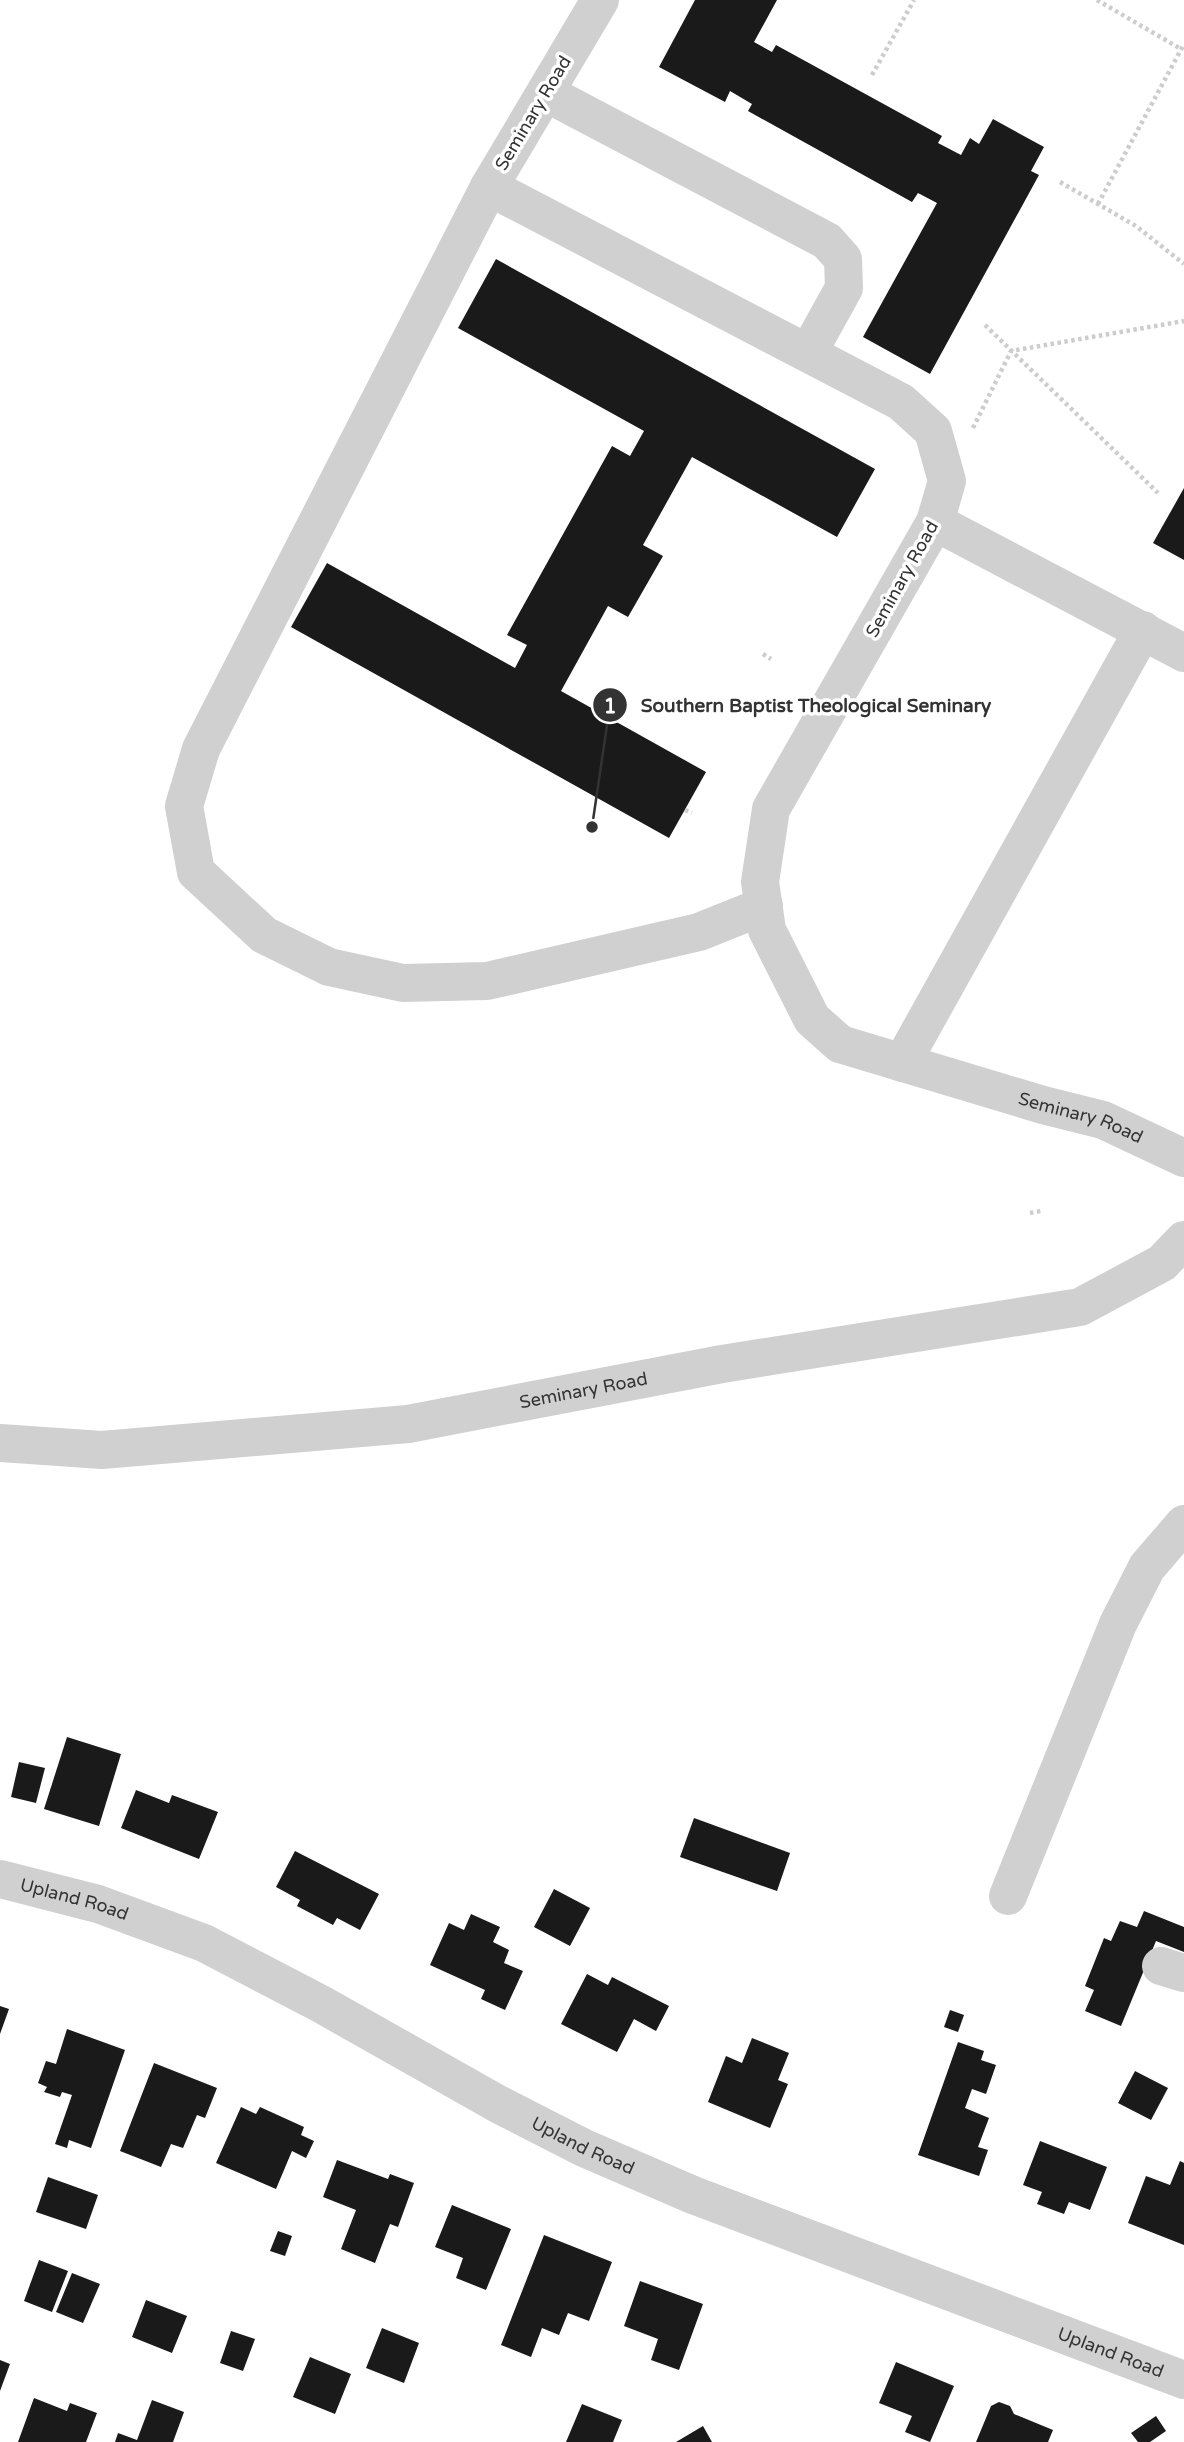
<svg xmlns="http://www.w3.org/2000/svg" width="1184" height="2442" font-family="'Varela Round',sans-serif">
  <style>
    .building { fill: #1a1a1a }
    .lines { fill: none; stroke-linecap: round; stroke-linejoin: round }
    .path { stroke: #cdcdcd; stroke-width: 4.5; stroke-dasharray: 3.5 3.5; stroke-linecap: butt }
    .minor { stroke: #d0d0d0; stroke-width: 38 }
    .labels { text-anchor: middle; stroke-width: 7; stroke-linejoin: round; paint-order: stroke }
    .street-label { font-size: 18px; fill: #333; stroke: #fff }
    .leader { fill: none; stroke: #333; stroke-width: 2.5 }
    .callout-dot { fill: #333; stroke: #fff; stroke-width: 2.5 }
    .mark-label { font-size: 21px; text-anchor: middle; font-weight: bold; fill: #fff }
    .callout-label { font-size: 19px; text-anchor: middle; font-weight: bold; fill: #333; stroke: #fff; stroke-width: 7; stroke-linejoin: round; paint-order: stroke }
  </style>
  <rect width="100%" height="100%" fill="#fff"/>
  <!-- building -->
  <g class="building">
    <polygon points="695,0 777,0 754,42 772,52 776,45 942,136 938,143 961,155 970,138 979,144 993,119 1044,147 1031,171 1039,175 930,374 863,337 937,203 918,193 912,202 748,111 752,104 730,91 725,102 659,67"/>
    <polygon points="496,259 875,469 837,537 692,457 643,545 663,556 628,617 608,606 561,691 706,772 669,838 291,627 327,563 515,668 527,645 507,635 612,446 630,456 644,431 458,328"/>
    <polygon points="1184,488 1184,560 1153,543"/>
    <polygon points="67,1737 121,1754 99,1826 44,1809"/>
    <polygon points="19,1762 45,1768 36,1803 11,1797"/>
    <polygon points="136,1790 169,1803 172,1795 218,1812 199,1859 121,1828"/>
    <polygon points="694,1818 790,1853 777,1891 680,1857"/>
    <polygon points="295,1851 379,1894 360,1930 337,1918 333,1925 297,1906 300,1900 276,1887"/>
    <polygon points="554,1889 590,1908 570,1946 534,1927"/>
    <polygon points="1144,1911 1184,1927 1184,1952 1156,1941 1121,2026 1085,2011 1094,1990 1085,1986 1104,1938 1111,1941 1120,1921 1137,1927"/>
    <polygon points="471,1914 500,1927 493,1942 509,1950 504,1963 523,1971 505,2010 481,1999 485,1990 430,1965 449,1923 464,1930"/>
    <polygon points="587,1974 608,1985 612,1977 669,2006 656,2031 634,2019 617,2052 561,2024"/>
    <polygon points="0,2006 9,2009 0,2034"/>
    <polygon points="950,2010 964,2015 958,2032 944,2027"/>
    <polygon points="67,2029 125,2050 91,2148 69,2140 67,2148 55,2144 72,2095 62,2092 60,2097 44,2092 47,2087 38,2083 46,2061 56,2064"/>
    <polygon points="752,2038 789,2053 778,2080 788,2084 770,2128 708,2102 726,2056 742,2063"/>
    <polygon points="958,2042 984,2051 981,2060 996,2065 986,2094 972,2089 965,2108 989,2118 978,2147 988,2150 979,2176 918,2155"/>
    <polygon points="154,2063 217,2088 205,2118 197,2115 183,2148 171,2144 161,2167 120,2151"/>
    <polygon points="1135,2071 1168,2088 1151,2120 1118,2103"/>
    <polygon points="241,2107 256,2114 260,2107 304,2127 301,2135 314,2141 306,2158 292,2151 276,2189 216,2163"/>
    <polygon points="1040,2141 1107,2167 1090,2210 1069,2202 1064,2214 1037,2204 1042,2192 1023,2185"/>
    <polygon points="337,2160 388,2179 390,2174 414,2183 398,2227 390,2224 375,2263 341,2249 356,2210 323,2197"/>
    <polygon points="1180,2161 1184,2163 1184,2245 1128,2223 1146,2176 1170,2185"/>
    <polygon points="48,2177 98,2195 86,2229 36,2212"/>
    <polygon points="452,2205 511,2229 486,2290 456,2278 463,2258 435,2247"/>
    <polygon points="278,2231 292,2236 285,2256 270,2251"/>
    <polygon points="544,2235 612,2262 589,2321 568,2313 559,2335 542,2328 531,2357 501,2345"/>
    <polygon points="39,2260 68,2271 52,2312 24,2301"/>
    <polygon points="72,2273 100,2284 83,2323 56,2312"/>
    <polygon points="640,2281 703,2304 679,2370 651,2360 658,2339 624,2326"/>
    <polygon points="146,2300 187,2316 172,2353 132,2337"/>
    <polygon points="382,2328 419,2343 404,2383 366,2368"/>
    <polygon points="231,2331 255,2339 243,2371 220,2363"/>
    <polygon points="310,2357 351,2374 335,2414 293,2397"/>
    <polygon points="0,2360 10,2364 0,2391"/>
    <polygon points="896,2362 954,2386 930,2442 905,2432 912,2416 879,2403"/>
    <polygon points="34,2398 67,2411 70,2403 97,2413 86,2442 18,2442"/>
    <polygon points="152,2400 184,2412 173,2442 115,2442 118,2433 137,2440"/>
    <polygon points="999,2402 1010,2406 1014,2414 1053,2430 1048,2442 976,2442 991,2406"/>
    <polygon points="582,2404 622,2420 613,2442 566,2442"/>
    <polygon points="1156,2416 1166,2431 1150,2442 1138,2442 1131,2433"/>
    <polygon points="703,2426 712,2442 676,2442"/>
  </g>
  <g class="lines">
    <!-- path -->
    <g class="path">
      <polyline points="1097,0 1181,49"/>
      <polyline points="872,75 914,0"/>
      <polyline points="1060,182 1136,226 1184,264"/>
      <polyline points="1098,204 1184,44"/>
      <polyline points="985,325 1158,493"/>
      <polyline points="973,428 1011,351 1184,321"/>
      <polyline points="763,654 771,659"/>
      <polyline points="685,810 692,813"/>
      <polyline points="1030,1213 1041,1211"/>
    </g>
    <!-- minor -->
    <g class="minor">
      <path id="s1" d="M600 0 489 187 901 402 933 431 947 481 935 522 771 809 760 882 767 930 812 1019 840 1044 1043 1105 1103 1120 1184 1158"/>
      <polyline points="546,93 827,241 843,259 844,288 808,353"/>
      <polyline points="489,187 201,749 184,806 196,872 264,935 329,967 403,983 487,981 699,932 764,906"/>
      <polyline points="935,522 1184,653"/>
      <polyline points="902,1063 1143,630"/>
      <path id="s2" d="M0 1443 102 1450 408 1424 722 1364 1080 1307 1162 1263 1184 1240"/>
      <path id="s3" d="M0 1879 98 1904 204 1943 321 2004 498 2104 584 2148 693 2195 1184 2380"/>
      <polyline points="1008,1896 1118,1624 1147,1567 1184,1524"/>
      <polyline points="1161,1966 1184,1973"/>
    </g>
  </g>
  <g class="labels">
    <!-- street labels -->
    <g class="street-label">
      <text transform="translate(533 113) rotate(-59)" y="6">Seminary Road</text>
      <text transform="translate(902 579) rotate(-61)" y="6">Seminary Road</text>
      <text dy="6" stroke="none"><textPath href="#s1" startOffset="1662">Seminary Road</textPath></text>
      <text dy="6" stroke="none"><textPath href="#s2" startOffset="588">Seminary Road</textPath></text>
      <text dy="6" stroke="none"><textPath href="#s3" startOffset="77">Upland Road</textPath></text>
      <text dy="6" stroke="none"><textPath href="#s3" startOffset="644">Upland Road</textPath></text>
      <text dy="6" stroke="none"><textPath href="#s3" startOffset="1211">Upland Road</textPath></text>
    </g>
  </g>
  <!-- callouts -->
  <path class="leader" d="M592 827L610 705"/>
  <g class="callout-dot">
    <circle cx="592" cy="827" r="7"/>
    <circle cx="610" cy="705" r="18"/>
  </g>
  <g class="mark-label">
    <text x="610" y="713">1</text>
  </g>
  <g class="callout-label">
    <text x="816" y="712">Southern Baptist Theological Seminary</text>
  </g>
</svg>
